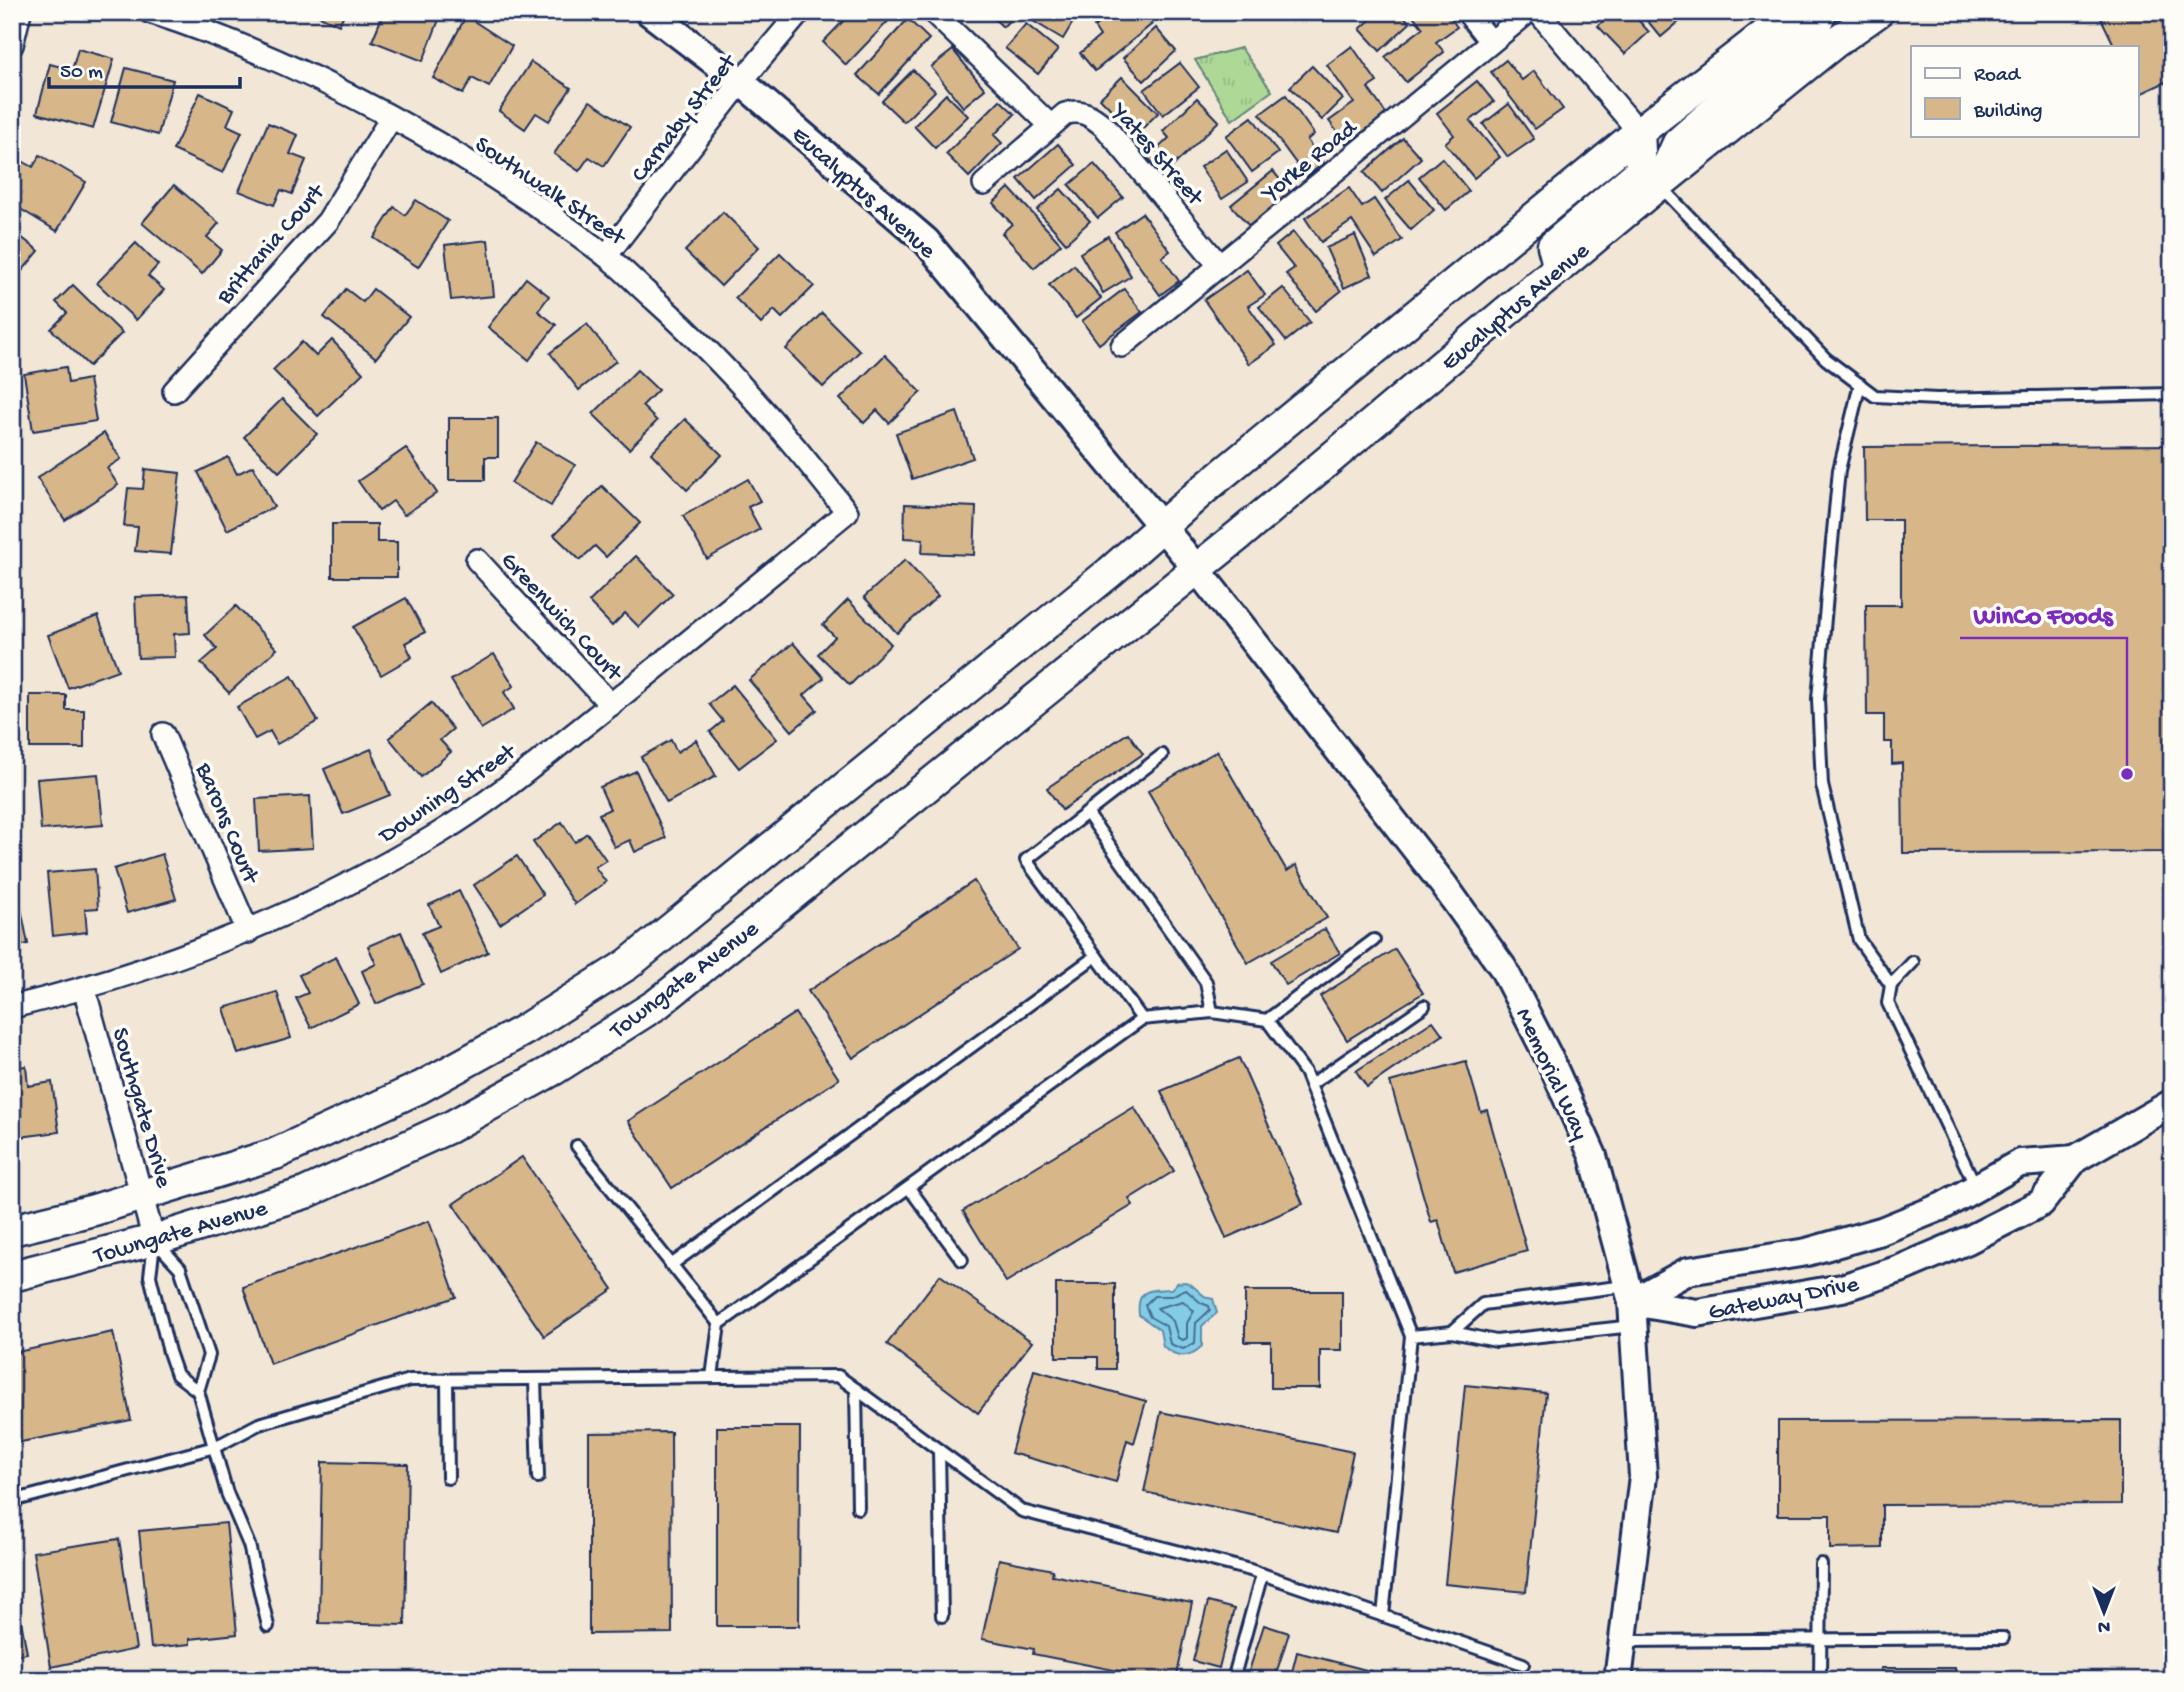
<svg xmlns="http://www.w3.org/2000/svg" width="2184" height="1692" font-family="'Gochi Hand',sans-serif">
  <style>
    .park { fill: url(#park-tufts); stroke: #64847a; stroke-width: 2 }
    .water { fill: #84cce5; stroke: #5a8daf; stroke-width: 2 }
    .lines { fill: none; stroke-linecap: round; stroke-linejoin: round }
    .shore { stroke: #456e94; stroke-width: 2 }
    .building { fill: #d7b78a; stroke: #1b2f5e; stroke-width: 2 }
    .service-casing { stroke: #1b2f5e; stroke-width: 16 }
    .minor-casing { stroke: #1b2f5e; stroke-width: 26 }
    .tertiary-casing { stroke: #1b2f5e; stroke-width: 32 }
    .secondary-casing { stroke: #1b2f5e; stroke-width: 35 }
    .service { stroke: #fdfcf7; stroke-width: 10 }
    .minor { stroke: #fdfcf7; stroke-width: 21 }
    .tertiary { stroke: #fdfcf7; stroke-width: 26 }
    .secondary { stroke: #fdfcf7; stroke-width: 30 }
    .labels { text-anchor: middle; stroke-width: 7; stroke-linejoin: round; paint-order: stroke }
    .street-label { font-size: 24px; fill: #1b2f5e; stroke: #fdfcf7 }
    .leader { fill: none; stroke: #7b2cbf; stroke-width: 2.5 }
    .callout-dot { fill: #7b2cbf; stroke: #fdfcf7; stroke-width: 2.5 }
    .callout-label { font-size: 26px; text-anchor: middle; font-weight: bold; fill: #7b2cbf; stroke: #fdfcf7; stroke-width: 7; stroke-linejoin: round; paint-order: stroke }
  </style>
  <defs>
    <pattern id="park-tufts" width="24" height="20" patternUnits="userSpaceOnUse" patternTransform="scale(1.75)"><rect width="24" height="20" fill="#add896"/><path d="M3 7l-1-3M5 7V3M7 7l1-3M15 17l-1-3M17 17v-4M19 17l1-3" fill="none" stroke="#94ba84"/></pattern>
  </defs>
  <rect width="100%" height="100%" fill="#f2e7d6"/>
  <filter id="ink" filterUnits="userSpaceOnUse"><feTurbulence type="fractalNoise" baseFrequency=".0143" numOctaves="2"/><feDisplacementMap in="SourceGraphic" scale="14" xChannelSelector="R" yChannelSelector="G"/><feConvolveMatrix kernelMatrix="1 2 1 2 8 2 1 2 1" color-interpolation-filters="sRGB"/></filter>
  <g filter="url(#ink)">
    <!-- park -->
    <polygon class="park" points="1241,48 1272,91 1232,120 1195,60"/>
    <!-- water -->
    <path class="water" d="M1185 1282C1197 1285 1199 1297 1213 1299L1217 1313 1202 1326V1346C1189 1359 1176 1358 1163 1346L1160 1330 1139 1315C1136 1288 1150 1290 1171 1289L1177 1283Z"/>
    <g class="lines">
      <!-- shore -->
      <g class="shore">
        <polygon points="1185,1289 1201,1303 1209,1306 1210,1310 1196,1323 1195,1343 1183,1349 1170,1344 1166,1326 1150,1317 1145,1305 1154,1296 1172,1296"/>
        <polygon points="1183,1301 1194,1311 1187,1323 1187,1338 1183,1340 1178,1338 1173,1321 1157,1308"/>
      </g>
    </g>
    <!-- building -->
    <g class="building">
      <polygon points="311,12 345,12 339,25"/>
      <polygon points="384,12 428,12 440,17 423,61 372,41"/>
      <polygon points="852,12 897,12 846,65 823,42"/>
      <polygon points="987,12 1017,12 1003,27"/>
      <polygon points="1031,12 1079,12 1063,39 1028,18"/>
      <polygon points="1112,12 1142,12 1152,24 1095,71 1080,53 1100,36 1094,27"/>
      <polygon points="1379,12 1400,12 1410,23 1380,51 1360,29"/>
      <polygon points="1410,12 1446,12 1457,27 1436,42 1444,52 1406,82 1385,57 1423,28"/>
      <polygon points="1612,12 1631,12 1649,32 1625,54 1598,26"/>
      <polygon points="1640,12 1685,12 1687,15 1661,37"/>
      <polygon points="2098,12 2172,12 2172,79 2138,95 2137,47 2115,47"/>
      <polygon points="466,16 512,46 489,87 472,78 463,94 433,78"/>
      <polygon points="908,19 929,39 879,94 857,75"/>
      <polygon points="1026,24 1058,50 1038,74 1005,48"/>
      <polygon points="1156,28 1176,51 1144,81 1123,58"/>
      <polygon points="1352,46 1377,82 1368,88 1387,115 1346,144 1329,121 1354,103 1327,65"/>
      <polygon points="78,49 114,59 93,129 37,113 50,64 72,70"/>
      <polygon points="953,50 985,89 963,107 931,67"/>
      <polygon points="1506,60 1522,80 1534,71 1563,109 1535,129 1491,72"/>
      <polygon points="531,62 571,88 549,121 536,113 525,129 499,111"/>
      <polygon points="1180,63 1199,87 1163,115 1144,90"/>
      <polygon points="1312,66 1343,99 1322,120 1290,87"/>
      <polygon points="126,68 173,80 158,135 111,122"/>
      <polygon points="913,70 935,91 904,122 882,101"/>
      <polygon points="1122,77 1158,113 1136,135 1100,98"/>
      <polygon points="1477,81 1494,102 1470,121 1500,157 1474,178 1445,143 1454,135 1437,113"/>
      <polygon points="200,93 234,109 227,125 242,132 223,173 173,150"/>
      <polygon points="946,94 968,116 935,148 914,126"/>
      <polygon points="1286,95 1314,134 1307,140 1324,163 1306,177 1260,114"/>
      <polygon points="1197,98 1219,121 1164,175 1148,158 1169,138 1163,131"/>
      <polygon points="1000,100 1015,114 994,135 1002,143 969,177 946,154"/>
      <polygon points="590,101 630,127 604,166 589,157 579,171 554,154"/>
      <polygon points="1509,104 1534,139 1508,157 1483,124"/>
      <polygon points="1252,117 1278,153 1252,172 1226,136"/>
      <polygon points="268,123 298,135 290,154 306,160 292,194 281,190 274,205 239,191"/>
      <polygon points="1403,138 1421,158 1382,193 1364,172"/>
      <polygon points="1058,144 1076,165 1036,200 1018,179"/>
      <polygon points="1226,149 1248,182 1222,199 1200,167"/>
      <polygon points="40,155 86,182 57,231 12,204 12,162 15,157 33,167"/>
      <polygon points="1442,158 1469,191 1446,210 1419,177"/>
      <polygon points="1094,164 1123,197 1098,218 1069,185"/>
      <polygon points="1273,171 1290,192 1249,226 1231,205"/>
      <polygon points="1409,180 1434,210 1411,230 1385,200"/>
      <polygon points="174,185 219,223 207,237 222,250 202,274 142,223"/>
      <polygon points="1009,188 1061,244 1034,268 1002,233 1012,224 993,203"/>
      <polygon points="1349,188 1362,207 1374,199 1402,240 1376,257 1352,221 1321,242 1305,218"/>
      <polygon points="1061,189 1090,221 1066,243 1037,210"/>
      <polygon points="416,200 448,221 418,267 374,238 394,207 405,215"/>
      <polygon points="723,212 759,247 721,286 685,251"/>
      <polygon points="1142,213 1170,251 1162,257 1179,281 1160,295 1115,232"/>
      <polygon points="12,230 39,251 12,283"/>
      <polygon points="1293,232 1341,291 1316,311 1286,274 1294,268 1276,246"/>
      <polygon points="1355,235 1372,275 1344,288 1326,248"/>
      <polygon points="1108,236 1131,276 1103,293 1080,253"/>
      <polygon points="488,240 494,296 451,300 445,245"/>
      <polygon points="136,243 158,265 148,276 164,290 136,320 97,283"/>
      <polygon points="780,253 814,286 782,318 774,310 761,324 735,298"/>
      <polygon points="1074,265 1101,298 1076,318 1049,285"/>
      <polygon points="1247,270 1265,295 1248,306 1276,345 1249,364 1204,300"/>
      <polygon points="526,278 549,296 538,311 556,325 529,360 488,327"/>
      <polygon points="73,285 122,333 89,366 51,329 67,313 56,302"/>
      <polygon points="1283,288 1310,322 1286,341 1259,307"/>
      <polygon points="346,289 363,302 373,289 409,317 376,358 324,317"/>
      <polygon points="1124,289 1142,312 1099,344 1082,321"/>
      <polygon points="822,313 860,351 823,387 786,349"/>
      <polygon points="587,324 616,361 579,390 550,353"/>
      <polygon points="332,340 363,373 318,416 273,370 302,342 316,356"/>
      <polygon points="885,355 921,392 889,423 877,410 864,423 840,399"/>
      <polygon points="66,367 68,383 89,379 96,421 33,431 24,374"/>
      <polygon points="637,370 658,390 642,406 657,421 629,449 593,414"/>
      <polygon points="282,399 317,434 279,472 244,437"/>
      <polygon points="957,412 973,458 912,479 896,433"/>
      <polygon points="449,418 498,418 498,457 485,457 485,480 449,480"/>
      <polygon points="685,419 722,455 687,490 651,453"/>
      <polygon points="104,433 121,459 107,468 118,485 65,520 37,478"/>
      <polygon points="536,442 575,465 551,506 511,483"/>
      <polygon points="2172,445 2172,852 1903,853 1902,763 1892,764 1892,742 1884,742 1884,715 1867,715 1866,605 1901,605 1901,520 1865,520 1864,447"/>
      <polygon points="406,448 437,493 404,515 393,501 379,511 358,481"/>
      <polygon points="228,457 237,474 253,466 274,507 227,530 198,472"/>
      <polygon points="145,469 180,473 171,554 135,551 138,527 124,526 128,488 143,489"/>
      <polygon points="748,479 760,501 748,507 760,529 707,559 683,516"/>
      <polygon points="602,486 640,523 606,557 595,546 580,560 554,535"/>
      <polygon points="905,504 976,507 974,555 922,553 923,539 904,538"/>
      <polygon points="332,524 377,524 377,542 397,542 397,577 332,577"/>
      <polygon points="636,556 673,594 639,627 625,613 612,626 589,602"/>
      <polygon points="905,560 938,596 897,633 864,597"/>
      <polygon points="188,595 190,633 174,634 175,657 138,658 135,597"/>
      <polygon points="406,598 425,632 405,643 412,657 381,675 353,627"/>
      <polygon points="848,600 891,644 850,685 818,654 835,637 823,625"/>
      <polygon points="236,606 277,649 229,693 201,663 217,649 205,635"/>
      <polygon points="98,616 118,670 68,688 48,635"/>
      <polygon points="793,643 824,678 804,695 817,710 792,731 749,680"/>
      <polygon points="494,654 514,686 504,692 514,709 481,729 451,680"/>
      <polygon points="292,676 318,721 277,744 270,731 255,739 237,707"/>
      <polygon points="733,685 777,739 739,768 710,732 723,721 709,704"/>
      <polygon points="30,695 66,695 66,710 84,710 84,748 30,748"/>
      <polygon points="431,703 453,729 440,740 451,752 421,777 389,738"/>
      <polygon points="1128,733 1143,754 1062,810 1047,788"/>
      <polygon points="671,740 677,752 696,740 716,776 667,803 641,757"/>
      <polygon points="371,749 390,795 343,814 324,769"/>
      <polygon points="1217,751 1287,871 1296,865 1327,918 1248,963 1148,791"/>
      <polygon points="636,771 666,838 635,852 630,840 614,847 599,814 610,809 600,787"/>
      <polygon points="98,774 103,825 41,830 37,779"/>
      <polygon points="310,796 313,848 259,851 256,799"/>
      <polygon points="562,822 575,842 587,833 606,860 595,867 606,882 575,904 533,842"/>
      <polygon points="162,854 176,899 127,913 114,869"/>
      <polygon points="517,856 543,895 500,924 474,885"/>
      <polygon points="95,869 98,908 85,909 87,932 53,936 47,873"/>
      <polygon points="974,881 1018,949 853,1058 808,991"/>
      <polygon points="17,888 28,944 12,947 12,889"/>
      <polygon points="459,891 488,952 441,974 422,933 439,926 429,905"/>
      <polygon points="1325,929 1340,953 1286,985 1271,961"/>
      <polygon points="401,932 423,984 376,1004 362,971 376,964 368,946"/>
      <polygon points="1395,949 1423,993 1347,1040 1320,996"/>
      <polygon points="336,957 359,1004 311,1028 296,998 308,993 299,975"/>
      <polygon points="277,992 291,1038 238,1054 224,1008"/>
      <polygon points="795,1013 839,1079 672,1188 628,1121"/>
      <polygon points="1433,1021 1443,1035 1367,1087 1356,1071"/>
      <polygon points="1239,1058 1303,1204 1226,1238 1161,1091"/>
      <polygon points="1466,1061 1481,1112 1487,1110 1527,1251 1453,1272 1438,1220 1431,1222 1390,1082"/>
      <polygon points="26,1066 28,1086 52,1082 59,1132 12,1138 12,1068"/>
      <polygon points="1134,1107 1174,1171 1129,1199 1133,1205 1006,1282 963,1211"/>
      <polygon points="522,1157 613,1289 544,1336 453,1204"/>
      <polygon points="429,1221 456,1297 270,1364 243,1287"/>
      <polygon points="940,1275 1032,1342 978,1413 887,1344"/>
      <polygon points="1056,1284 1115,1284 1115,1369 1098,1369 1098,1357 1056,1357"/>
      <polygon points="1245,1291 1342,1291 1342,1350 1320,1350 1320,1388 1271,1388 1271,1342 1245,1342"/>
      <polygon points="113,1332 131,1420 16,1443 12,1422 12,1353"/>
      <polygon points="1034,1370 1146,1401 1134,1443 1127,1440 1116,1482 1011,1453"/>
      <polygon points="1465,1385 1546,1393 1526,1592 1445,1584"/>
      <polygon points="1161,1412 1353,1452 1336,1533 1144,1492"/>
      <polygon points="2121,1420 2121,1504 1882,1505 1882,1548 1830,1549 1830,1515 1778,1515 1778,1421"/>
      <polygon points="717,1427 800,1427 799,1626 717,1626"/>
      <polygon points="671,1432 672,1633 589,1634 589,1433"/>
      <polygon points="322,1462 408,1464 405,1625 319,1623"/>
      <polygon points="226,1523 237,1634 190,1639 190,1644 151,1648 139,1531"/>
      <polygon points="119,1539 136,1649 51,1667 33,1552"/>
      <polygon points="999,1559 1053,1570 1052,1575 1192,1603 1176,1680 1123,1676 1124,1672 1033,1654 1034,1649 982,1639"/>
      <polygon points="12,1572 27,1653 12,1656"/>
      <polygon points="1208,1602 1234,1609 1219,1668 1193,1661"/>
      <polygon points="1264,1625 1289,1633 1274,1680 1246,1680"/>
      <polygon points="1297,1652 1405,1680 1290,1680"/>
      <polygon points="1881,1668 1955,1668 1956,1680 1881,1680"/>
    </g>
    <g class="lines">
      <defs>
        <g id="service">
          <polyline points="1659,185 1826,359 1875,396 1937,399 2172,394"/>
          <polyline points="1860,384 1839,470 1828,583 1818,699 1822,785 1859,940 1891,985"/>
          <polyline points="1087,813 1206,982 1212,1012"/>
          <polyline points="1913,962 1891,985 1888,1003 1976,1187"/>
          <polyline points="1142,1019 1026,860 1162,755"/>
          <polyline points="1267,1020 1374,940"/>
          <polyline points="1310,1085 1424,1006"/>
          <polyline points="577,1146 719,1324"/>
          <polyline points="909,1188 962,1260"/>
          <polyline points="156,1242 180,1268 209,1355 198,1391 227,1493 249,1545 268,1626"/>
          <polyline points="154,1244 150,1276 169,1352 177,1375 198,1391"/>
          <polyline points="671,1265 1096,956"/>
          <polyline points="1452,1332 1483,1304 1626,1286"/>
          <polyline points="1411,1336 1452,1332 1496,1341 1633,1326"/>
          <polyline points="712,1377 719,1324 1142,1019 1212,1012 1267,1020 1305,1072 1411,1336 1383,1616"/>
          <polyline points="447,1379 448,1478"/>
          <polyline points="535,1379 538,1477"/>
          <polyline points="856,1389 858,1508"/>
          <polyline points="939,1450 942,1616"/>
          <polyline points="12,1501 215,1447 259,1424 410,1380 838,1376 1022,1511 1250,1570 1523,1664"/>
          <polyline points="1624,1641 2003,1638"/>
          <polyline points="1233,1680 1262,1574"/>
          <polyline points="1820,1680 1821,1564"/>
        </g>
        <g id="minor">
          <polyline points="933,12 1051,126"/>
          <polyline points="1467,12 1491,42"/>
          <polyline points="1538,12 1639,132"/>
          <polyline points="12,45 20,12"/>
          <path d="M984 184 1065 114C1081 108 1092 116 1105 127L1219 265"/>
          <polyline points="606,256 741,82 800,12"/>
          <polyline points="1122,346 1528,12"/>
          <polyline points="174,391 328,221 391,118"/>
          <polyline points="477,560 611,705"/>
          <polyline points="163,734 248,932"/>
          <polyline points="84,988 154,1240"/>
          <path d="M12 1007C163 970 308 913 441 832 492 801 538 762 585 725 673 655 760 583 847 512 789 436 727 365 656 301 639 286 623 269 605 255 472 154 309 63 150 12"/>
        </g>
        <g id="tertiary">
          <polyline points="649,12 741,82 926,241 1196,568 1443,884 1503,968 1550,1060 1593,1156 1632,1302 1643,1476 1618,1680"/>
          <polyline points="1632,1302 1697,1313 1842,1288 1900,1269 1968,1240 2041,1203 2075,1159 2172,1103"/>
          <polyline points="1632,1302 1688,1271 1807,1252 1881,1231 1943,1206 2020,1163 2075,1159"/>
        </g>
        <g id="secondary">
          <polyline points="1669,163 1678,143 1817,21 1821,12"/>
          <polyline points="1559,268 1553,246 1641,171 1639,132"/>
          <polyline points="12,1230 94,1210 275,1154 421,1087 524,1030 628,964 1110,572 1203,490 1639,132 1794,12"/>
          <polyline points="12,1276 154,1240 305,1193 450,1127 553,1070 657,1004 1239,535 1659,184 1834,43 1878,12"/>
        </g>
      </defs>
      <!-- service casing -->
      <use href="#service" class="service-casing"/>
      <!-- minor casing -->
      <use href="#minor" class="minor-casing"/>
      <!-- tertiary casing -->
      <use href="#tertiary" class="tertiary-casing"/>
      <!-- secondary casing -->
      <use href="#secondary" class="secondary-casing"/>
      <!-- service -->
      <use href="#service" class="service"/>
      <!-- minor -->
      <use href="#minor" class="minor"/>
      <!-- tertiary -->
      <use href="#tertiary" class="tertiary"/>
      <!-- secondary -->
      <use href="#secondary" class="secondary"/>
    </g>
  </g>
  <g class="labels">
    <!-- street labels -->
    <g class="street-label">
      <text transform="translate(682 117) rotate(-52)" y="8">Carnaby Street</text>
      <text transform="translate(1159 153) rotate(49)" y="8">Yates Street</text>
      <text transform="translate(1308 159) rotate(-39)" y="8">Yorke Road</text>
      <text transform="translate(551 189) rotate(34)" y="8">Southwalk Street</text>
      <text transform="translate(865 191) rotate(42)" y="8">Eucalyptus Avenue</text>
      <text transform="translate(269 243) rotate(-49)" y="8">Brittania Court</text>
      <text transform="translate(1514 305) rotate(-40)" y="8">Eucalyptus Avenue</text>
      <text transform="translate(563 615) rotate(47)" y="8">Greenwich Court</text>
      <text transform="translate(446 792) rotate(-34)" y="8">Downing Street</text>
      <text transform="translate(229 822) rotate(67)" y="8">Barons Court</text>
      <text transform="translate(683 978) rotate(-37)" y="8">Towngate Avenue</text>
      <text transform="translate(1554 1073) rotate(65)" y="8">Memorial Way</text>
      <text transform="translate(144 1107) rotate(74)" y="8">Southgate Drive</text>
      <text transform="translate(180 1230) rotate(-16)" y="8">Towngate Avenue</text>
      <text transform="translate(1783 1296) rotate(-11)" y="8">Gateway Drive</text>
    </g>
  </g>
  <!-- callouts -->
  <path class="leader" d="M2127 774L2127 638H1960"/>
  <circle class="callout-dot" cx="2127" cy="774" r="7"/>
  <g class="callout-label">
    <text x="2043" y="623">WinCo Foods</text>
  </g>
  <!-- margin -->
  <rect width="2184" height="1692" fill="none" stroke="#fdfcf7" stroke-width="42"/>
  <rect x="21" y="21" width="2142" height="1650" fill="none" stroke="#1b2f5e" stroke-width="2.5" filter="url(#ink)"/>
  <!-- legend -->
  <rect x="1911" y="46" width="228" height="91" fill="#fdfcf7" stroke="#a3aaba" stroke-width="2"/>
  <rect x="1925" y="68" width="35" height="10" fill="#fdfcf7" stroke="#a3aaba" stroke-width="2"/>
  <text x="1974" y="80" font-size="21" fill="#1b2f5e">Road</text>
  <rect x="1925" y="98" width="35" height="21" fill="#d7b78a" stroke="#a3aaba" stroke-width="2"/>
  <text x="1974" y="116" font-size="21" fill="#1b2f5e">Building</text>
  <!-- north arrow -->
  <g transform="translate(2104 1612) rotate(180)" stroke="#fdfcf7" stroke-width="5" paint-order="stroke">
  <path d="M0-5L12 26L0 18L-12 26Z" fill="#1b2f5e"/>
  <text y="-10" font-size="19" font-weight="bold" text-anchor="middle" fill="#1b2f5e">N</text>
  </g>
  <!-- scale -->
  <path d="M49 77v10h191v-10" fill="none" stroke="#1b2f5e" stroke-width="3.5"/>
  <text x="60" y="77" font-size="21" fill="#1b2f5e" stroke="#fdfcf7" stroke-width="5" paint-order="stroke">50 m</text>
</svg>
